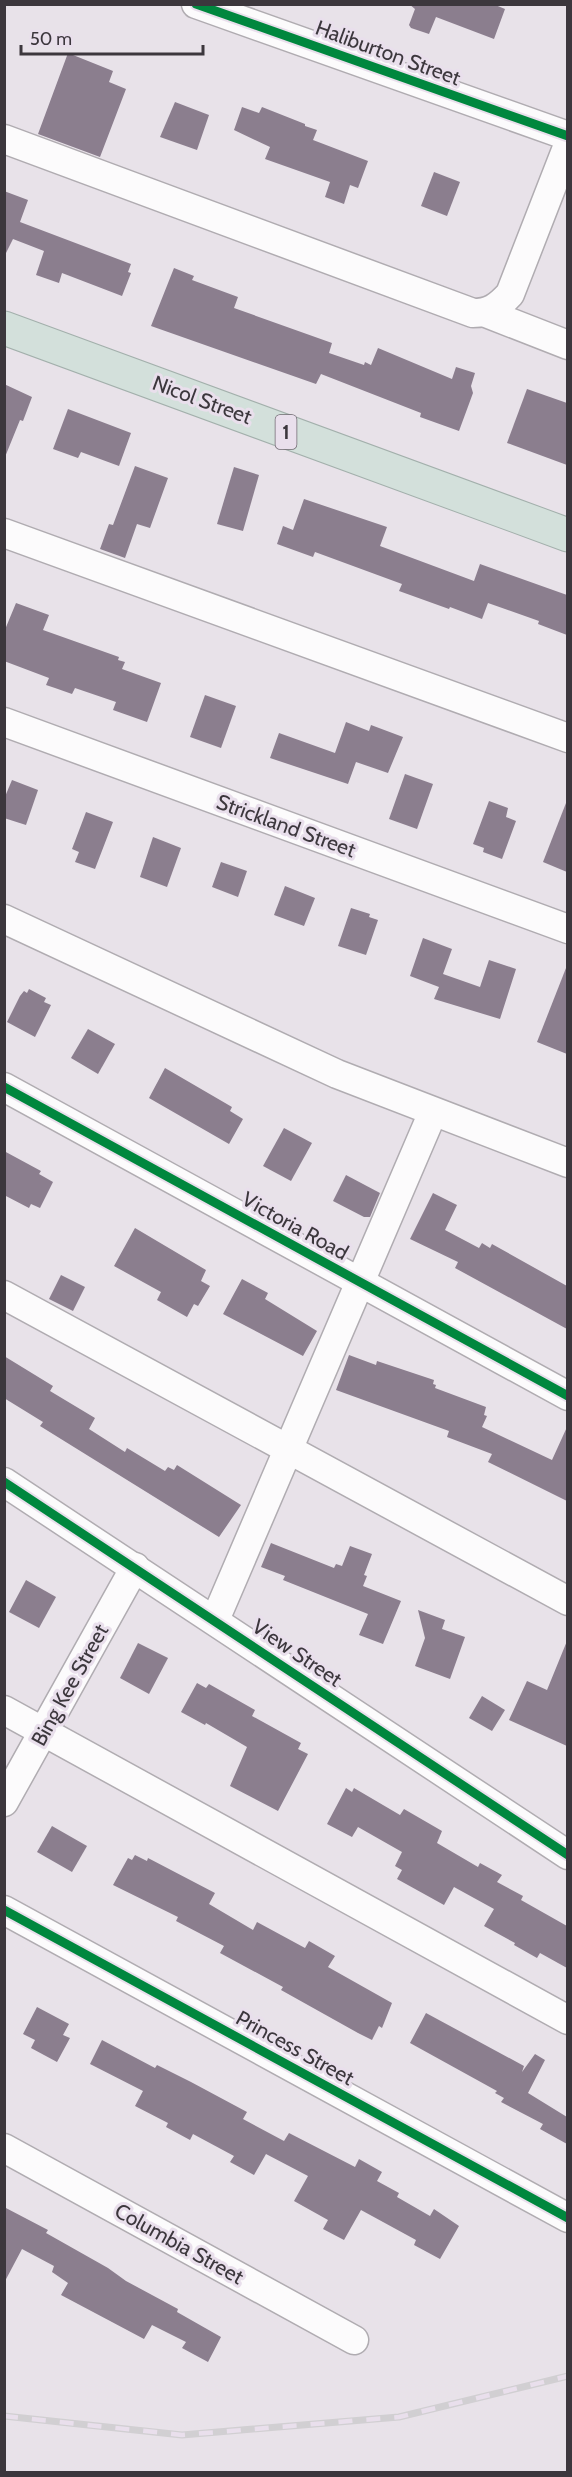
<svg xmlns="http://www.w3.org/2000/svg" width="572" height="2477" font-family="Cabin,sans-serif">
  <style>
    .building { fill: #8b7e8e }
    .lines { fill: none; stroke-linecap: round; stroke-linejoin: round }
    .minor-casing { stroke: #b0acb1; stroke-width: 31 }
    .highway-casing { stroke: #a3b0ac; stroke-width: 35 }
    .minor { stroke: #fcfbfc; stroke-width: 28 }
    .highway { stroke: #d3e0db; stroke-width: 33 }
    .rail-casing { stroke: #d1cfd2; stroke-width: 7 }
    .rail { stroke: #e9dfec; stroke-width: 4.5; stroke-dasharray: 14; stroke-linecap: butt }
    .cycleway-casing { stroke: #e9dfec; stroke-width: 13 }
    .cycleway { stroke: #00873e; stroke-width: 9 }
    .labels { text-anchor: middle; stroke-width: 6; stroke-linejoin: round; paint-order: stroke }
    .shield { fill: #e9dfec; stroke: #706972; stroke-width: 1.5 }
    .shield-label { font-size: 20px; font-weight: bold; fill: #3c373d }
    .street-label { font-size: 21px; fill: #3c373d; stroke: #e9dfec }
  </style>
  <rect width="100%" height="100%" fill="#e8e2e9"/>
  <!-- building -->
  <g class="building">
    <polygon points="409,4 493,4 505,9 494,39 436,17 429,34 411,28 409,25 415,9"/>
    <polygon points="68,53 113,71 109,82 126,89 100,157 38,134"/>
    <polygon points="175,102 209,115 197,150 160,137"/>
    <polygon points="242,107 259,113 262,107 305,124 305,126 317,130 313,140 368,161 358,188 350,185 344,204 325,197 330,182 265,159 270,147 234,130"/>
    <polygon points="434,172 460,182 447,216 421,206"/>
    <polygon points="4,191 28,200 20,222 131,264 128,272 131,273 122,296 62,273 59,283 36,275 44,251 13,239 4,257"/>
    <polygon points="174,268 194,276 192,280 238,297 234,308 332,343 329,353 364,365 365,362 371,365 378,348 452,379 456,367 475,373 471,386 473,393 459,431 420,417 421,413 321,374 316,384 151,326"/>
    <polygon points="4,384 32,397 23,421 20,420 5,457"/>
    <polygon points="527,389 567,403 567,465 507,443"/>
    <polygon points="68,409 131,433 119,466 81,452 78,458 53,449"/>
    <polygon points="135,466 168,478 150,528 137,524 125,558 100,549 109,524 113,525"/>
    <polygon points="234,467 259,475 243,531 217,524"/>
    <polygon points="304,499 387,527 380,546 474,581 480,564 567,595 567,635 538,624 539,621 488,603 482,619 450,607 449,609 399,591 402,584 315,552 313,557 277,544 283,526 293,530"/>
    <polygon points="16,603 49,615 43,630 119,657 118,660 125,662 122,669 161,683 147,722 113,710 116,702 75,688 72,694 55,688 46,685 49,678 4,661 4,632"/>
    <polygon points="205,695 236,706 221,748 190,737"/>
    <polygon points="346,722 369,731 371,725 403,737 388,773 356,762 348,784 270,758 279,733 335,753"/>
    <polygon points="405,774 433,784 417,829 389,819"/>
    <polygon points="12,780 38,790 26,825 4,818 4,799"/>
    <polygon points="489,801 508,808 506,817 516,821 502,859 483,852 484,848 473,844"/>
    <polygon points="566,803 567,803 567,872 543,862"/>
    <polygon points="86,812 113,822 95,869 75,862 79,852 72,849"/>
    <polygon points="153,837 181,848 167,887 140,877"/>
    <polygon points="221,862 247,871 238,897 212,887"/>
    <polygon points="285,886 315,898 304,926 274,915"/>
    <polygon points="351,908 370,914 369,917 378,920 366,955 338,946"/>
    <polygon points="423,938 452,949 443,974 480,987 489,960 516,969 500,1019 434,999 439,987 410,976"/>
    <polygon points="566,968 567,969 567,1054 537,1042"/>
    <polygon points="29,989 46,998 44,1002 51,1005 35,1037 7,1022 20,996 24,991 27,993"/>
    <polygon points="88,1029 115,1044 98,1074 71,1058"/>
    <polygon points="165,1068 232,1107 230,1111 243,1119 229,1144 149,1098"/>
    <polygon points="284,1128 312,1143 291,1181 263,1166"/>
    <polygon points="4,1151 41,1171 39,1174 53,1182 40,1208 31,1204 29,1208 4,1195"/>
    <polygon points="346,1175 380,1193 370,1217 364,1217 333,1201"/>
    <polygon points="433,1193 457,1205 445,1230 479,1248 482,1243 490,1248 492,1244 567,1286 567,1329 455,1268 458,1262 410,1239"/>
    <polygon points="135,1228 206,1270 201,1281 210,1286 198,1306 194,1304 187,1317 157,1300 161,1292 114,1266"/>
    <polygon points="61,1275 85,1287 73,1311 49,1299"/>
    <polygon points="242,1279 268,1293 265,1299 317,1331 303,1356 223,1314"/>
    <polygon points="349,1355 376,1365 377,1361 434,1380 433,1384 436,1385 435,1388 486,1407 484,1415 487,1416 482,1427 552,1460 567,1427 567,1501 488,1462 492,1454 447,1437 449,1431 336,1390"/>
    <polygon points="4,1356 53,1386 50,1391 95,1418 89,1429 125,1452 127,1448 165,1471 168,1467 174,1470 177,1465 241,1505 219,1537 40,1426 43,1422 4,1398"/>
    <polygon points="271,1543 334,1568 336,1564 342,1566 350,1546 372,1554 364,1575 367,1576 363,1586 401,1601 383,1644 359,1635 368,1614 283,1580 285,1576 261,1567"/>
    <polygon points="26,1580 56,1597 39,1628 9,1612"/>
    <polygon points="418,1610 445,1620 442,1629 465,1637 450,1679 415,1666 425,1638"/>
    <polygon points="567,1641 567,1746 509,1720 527,1681 547,1690"/>
    <polygon points="138,1643 168,1658 149,1694 120,1678"/>
    <polygon points="197,1683 206,1688 209,1684 255,1710 252,1716 301,1743 298,1749 308,1754 278,1811 230,1786 247,1747 206,1723 205,1725 181,1712"/>
    <polygon points="482,1696 505,1710 492,1731 469,1718"/>
    <polygon points="346,1788 352,1792 354,1788 400,1815 404,1809 442,1831 437,1843 478,1867 480,1863 502,1875 497,1882 523,1896 521,1900 567,1926 567,1968 540,1953 537,1958 514,1945 515,1943 484,1926 494,1909 454,1887 444,1905 397,1879 402,1870 395,1866 402,1852 358,1827 352,1837 327,1824"/>
    <polygon points="52,1826 87,1846 72,1872 37,1852"/>
    <polygon points="135,1855 147,1861 148,1858 215,1893 209,1904 253,1930 257,1922 305,1948 309,1941 335,1956 328,1967 392,2003 382,2028 379,2026 372,2040 358,2033 281,1990 283,1987 220,1953 224,1946 176,1921 178,1917 113,1885 128,1858 132,1860"/>
    <polygon points="37,2007 69,2024 63,2035 70,2038 57,2062 31,2048 35,2040 23,2034"/>
    <polygon points="426,2013 524,2066 522,2072 535,2054 545,2060 528,2093 567,2117 567,2144 540,2129 543,2124 501,2102 504,2098 495,2093 497,2091 410,2043"/>
    <polygon points="102,2040 155,2068 157,2065 191,2082 247,2112 243,2119 284,2141 289,2133 355,2167 359,2159 382,2172 377,2181 399,2193 397,2197 430,2216 434,2209 459,2226 440,2259 414,2245 416,2240 361,2210 344,2240 323,2229 328,2220 294,2201 308,2176 266,2154 254,2175 230,2162 234,2156 193,2134 190,2140 166,2127 168,2123 135,2106 143,2091 90,2064"/>
    <polygon points="4,2207 48,2230 46,2233 108,2268 126,2281 178,2309 177,2312 221,2337 208,2362 182,2348 186,2342 152,2325 144,2339 61,2295 68,2283 52,2272 54,2266 22,2249 4,2283"/>
  </g>
  <g class="lines">
    <defs>
      <g id="minor">
        <polyline points="196,4 568,136"/>
        <path d="M4 139 473 313C490 313 498 307 510 294L568 145"/>
        <polyline points="486,313 568,345"/>
        <polyline points="4,533 568,738"/>
        <polyline points="4,722 568,929"/>
        <polyline points="4,919 337,1074 568,1163"/>
        <polyline points="4,1087 568,1396"/>
        <polyline points="4,1295 568,1601"/>
        <polyline points="4,1482 568,1855"/>
        <polyline points="215,1620 433,1112"/>
        <polyline points="4,1710 568,2020"/>
        <polyline points="4,1802 135,1567"/>
        <polyline points="4,1910 568,2218"/>
        <polyline points="4,2148 354,2340"/>
      </g>
      <polyline id="highway" points="4,328 568,535"/>
    </defs>
    <!-- minor casing -->
    <use href="#minor" class="minor-casing"/>
    <!-- highway casing -->
    <use href="#highway" class="highway-casing"/>
    <!-- minor -->
    <use href="#minor" class="minor"/>
    <!-- highway -->
    <use href="#highway" class="highway"/>
    <defs>
      <polyline id="rail" points="4,2416 182,2435 399,2417 568,2376"/>
    </defs>
    <!-- rail casing -->
    <use href="#rail" class="rail-casing"/>
    <!-- rail -->
    <use href="#rail" class="rail"/>
    <defs>
      <g id="cycleway">
        <polyline points="196,4 568,136"/>
        <polyline points="4,1087 568,1396"/>
        <polyline points="4,1482 568,1855"/>
        <polyline points="4,1910 568,2218"/>
      </g>
    </defs>
    <!-- cycleway casing -->
    <use href="#cycleway" class="cycleway-casing"/>
    <!-- cycleway -->
    <use href="#cycleway" class="cycleway"/>
  </g>
  <g class="labels">
    <!-- shield labels -->
    <rect class="shield" x="275.5" y="415" width="21" height="34" rx="4.5"/>
    <g class="shield-label">
      <text x="286" y="439">1</text>
    </g>
    <!-- street labels -->
    <g class="street-label">
      <text transform="translate(388 53) rotate(20)" y="7">Haliburton Street</text>
      <text transform="translate(202 400) rotate(20)" y="7">Nicol Street</text>
      <text transform="translate(286 826) rotate(20)" y="7">Strickland Street</text>
      <text transform="translate(295 1226) rotate(29)" y="7">Victoria Road</text>
      <text transform="translate(297 1653) rotate(34)" y="7">View Street</text>
      <text transform="translate(70 1685) rotate(-61)" y="7">Bing Kee Street</text>
      <text transform="translate(295 2048) rotate(29)" y="7">Princess Street</text>
      <text transform="translate(179 2244) rotate(29)" y="7">Columbia Street</text>
    </g>
  </g>
  <!-- border -->
  <rect width="572" height="2477" fill="none" stroke="#3c373d" stroke-width="12"/>
  <!-- scale -->
  <path d="M21 45v9h182v-9" fill="none" stroke="#3c373d" stroke-width="3"/>
  <text x="30" y="45" font-size="18" fill="#3c373d" stroke="#e9dfec" stroke-width="4.5" paint-order="stroke">50 m</text>
</svg>
